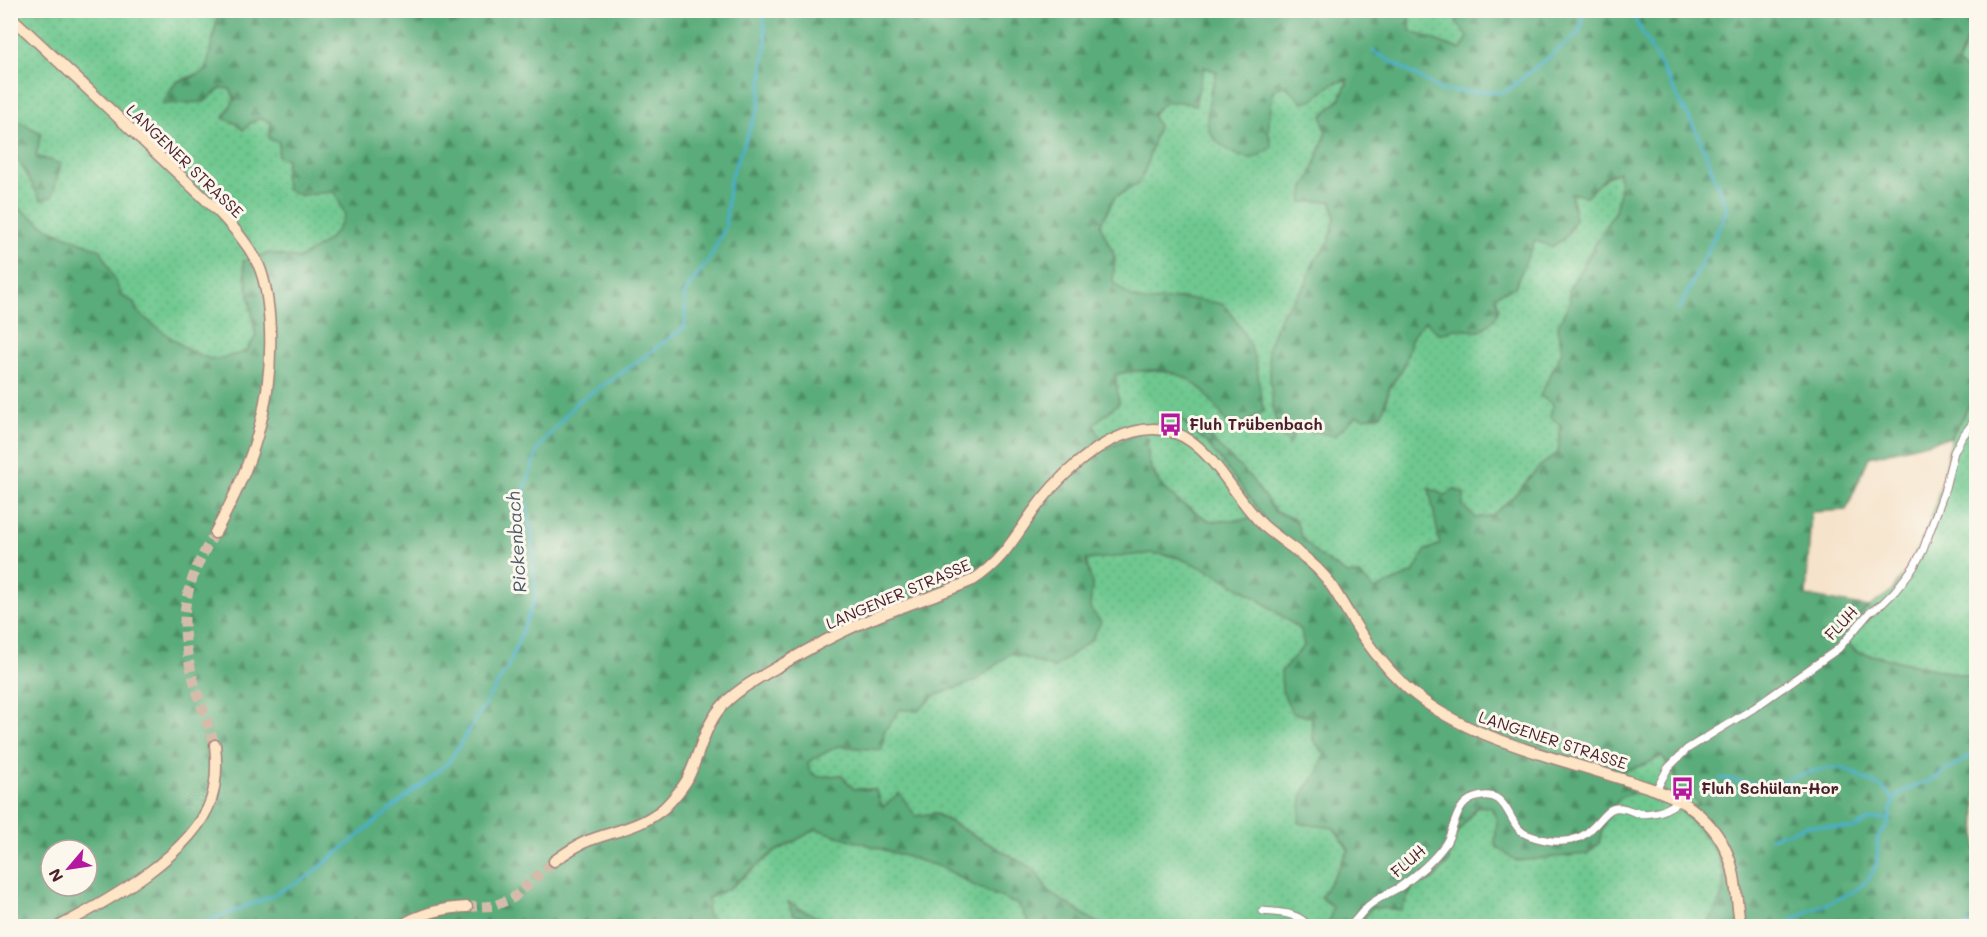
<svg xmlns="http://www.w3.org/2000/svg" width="1987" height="937" font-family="Mali,sans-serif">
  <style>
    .grass { fill: url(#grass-dots); stroke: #5c745d; stroke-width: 1.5 }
    .forest { fill: url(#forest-firs); stroke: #526652; stroke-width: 1.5; fill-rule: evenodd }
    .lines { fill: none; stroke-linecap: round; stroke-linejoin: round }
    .stream { stroke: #4ab0c9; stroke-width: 3 }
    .secondary-tunnel { stroke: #d4bcab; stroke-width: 10; stroke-dasharray: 10 5; stroke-linecap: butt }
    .street-casing { stroke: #a0817b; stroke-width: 9 }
    .secondary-casing { stroke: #a0817b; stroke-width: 13 }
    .street { stroke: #fff; stroke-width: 7 }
    .secondary { stroke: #fde5c5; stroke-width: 10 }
    .labels { text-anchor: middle; stroke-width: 6; stroke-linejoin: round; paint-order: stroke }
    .street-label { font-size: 16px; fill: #4a1f2b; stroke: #fbf7ec }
    .poi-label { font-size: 16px; font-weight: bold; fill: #4a1f2b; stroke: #fbf7ec; text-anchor: start }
    .water-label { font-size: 18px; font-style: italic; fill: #4a596a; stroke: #fbf7ec }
  </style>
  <defs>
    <pattern id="grass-dots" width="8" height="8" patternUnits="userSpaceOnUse" patternTransform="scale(1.5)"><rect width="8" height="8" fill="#6ec88f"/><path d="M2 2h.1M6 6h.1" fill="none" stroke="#61ab7c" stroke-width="1.8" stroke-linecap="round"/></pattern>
    <pattern id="forest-firs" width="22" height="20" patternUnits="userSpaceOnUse" patternTransform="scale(1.5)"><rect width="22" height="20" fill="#5aac7a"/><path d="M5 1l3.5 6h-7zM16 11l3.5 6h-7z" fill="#4c8b64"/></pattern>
  </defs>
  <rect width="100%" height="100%" fill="#fbf7ec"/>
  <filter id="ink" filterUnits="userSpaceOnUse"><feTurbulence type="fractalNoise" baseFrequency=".0167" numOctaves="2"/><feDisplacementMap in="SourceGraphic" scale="12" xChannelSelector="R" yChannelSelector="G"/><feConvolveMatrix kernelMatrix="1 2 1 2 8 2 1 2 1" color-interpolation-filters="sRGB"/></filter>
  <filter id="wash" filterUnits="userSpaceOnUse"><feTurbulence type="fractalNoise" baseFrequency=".008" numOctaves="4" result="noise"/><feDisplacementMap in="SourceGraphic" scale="24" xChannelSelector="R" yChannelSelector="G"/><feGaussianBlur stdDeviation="1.35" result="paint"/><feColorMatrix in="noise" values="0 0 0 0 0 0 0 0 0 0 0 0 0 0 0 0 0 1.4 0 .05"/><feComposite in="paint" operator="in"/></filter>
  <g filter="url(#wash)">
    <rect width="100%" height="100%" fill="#f6e3cb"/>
    <!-- grass -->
    <g class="grass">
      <path d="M219 10 206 71 176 82 204 102 221 88 230 89 235 99 223 118 235 123 243 130 252 122 260 118 271 122 287 159 284 176 300 196 318 192H335L345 215C334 240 321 246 298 259L269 253 243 261 256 336 246 352 213 360 188 350 151 323 138 312 133 302 122 296 100 250 49 229 11 202V11Z"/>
      <polygon points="1410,11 1467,11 1456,21 1468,37 1461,50 1410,31"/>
      <polygon points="1976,21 1976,77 1957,64"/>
      <path d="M1204 67 1218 72 1210 91 1268 130 1273 90 1285 85 1314 99 1332 84 1348 79 1341 98 1322 116 1326 133 1311 176 1304 188 1303 202 1331 201 1335 217 1330 241 1314 262 1305 286 1281 315 1289 444 1296 430 1305 428 1334 436 1356 416 1386 405 1388 391 1404 366 1409 343 1416 328 1426 321 1439 334 1455 329 1480 331 1494 320 1499 308 1495 295 1515 287 1535 239 1551 247C1578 231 1576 221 1571 192L1586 196 1606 177 1619 172 1620 188 1615 211 1569 289 1570 301 1558 326 1563 351 1540 396 1553 404 1561 425 1558 453 1540 466 1513 497 1491 516 1475 518 1463 506 1464 493 1454 489 1446 496 1430 489 1440 544 1425 551 1413 573 1375 590 1360 575 1347 574 1318 555 1302 538 1295 519 1275 512 1250 477 1208 436 1184 422 1208 444 1264 515 1256 519 1210 521 1178 501 1162 487 1151 467 1146 451 1136 434 1107 449 1093 424 1119 403 1115 374C1177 363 1195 374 1230 426L1264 410 1259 393 1257 367 1182 298 1148 303 1128 296 1113 282 1115 257 1100 225 1115 197 1138 184 1144 173 1158 126 1152 115 1161 103 1169 100Z"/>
      <polygon points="1976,394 1976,678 1858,652 1842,638 1862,612 1892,591 1909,567 1930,522 1944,476 1951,437"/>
      <path d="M1153 553C1209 559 1257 598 1301 630L1304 646 1281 672 1312 717 1313 740 1325 754 1319 771 1303 792 1334 828 1349 851 1322 897 1333 907 1328 926H1102L1050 893 1034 869 935 813 916 816 883 807 875 789H854L841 775 818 777 809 770 808 761 838 746 882 750 884 732 900 709 918 711 934 696 975 681 1011 653 1054 668 1092 639 1090 608 1092 584 1085 559Z"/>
      <path d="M1661 756 1673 770 1679 788 1701 805 1682 812C1705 834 1734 866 1720 902 1717 910 1711 918 1707 926H1359L1372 906 1414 886 1433 880 1448 863 1453 839 1477 806 1491 807 1497 820 1495 845 1599 843 1604 823 1619 798 1633 793 1623 785V771L1646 764Z"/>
      <polygon points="816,829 944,868 975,886 1019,905 1031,926 727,926 710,918 707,913 708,898 730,888 773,853"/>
    </g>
    <!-- forest -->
    <g class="forest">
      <path d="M1410 10V31L1461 50 1468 37 1456 21 1467 11 1932 10 1936 14 1976 17 1957 64 1976 77V394L1951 437 1869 457 1846 510 1811 512 1806 596 1868 607 1855 619 1842 638 1857 652 1976 678V926H1707C1711 918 1717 910 1720 901 1734 866 1705 834 1682 811L1700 804 1679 788 1673 770 1661 756 1646 764 1623 771V785L1633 793 1619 798 1604 823 1599 843 1587 854 1516 861 1495 845 1497 820 1491 807 1477 806 1453 839 1448 863 1433 880 1414 886 1401 910 1372 907 1359 926H1328L1333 907 1321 897 1349 850 1334 828 1299 823 1303 792 1319 771 1325 754 1313 740 1312 717 1292 713 1282 690 1281 672 1304 646 1301 630 1257 598 1212 572 1175 556 1153 553 1086 560 1092 584 1090 608 1101 622 1092 639 1054 668 1011 653 975 681 934 696 918 711 900 709 884 732 882 750 838 746 808 762 809 770 818 777 841 775 854 789H875L883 807 899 793 916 816 934 813 1034 869 1050 893 1102 926H1031L1019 905 975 886 944 868 816 829 773 853 729 888 708 898 707 914 710 918 727 926H11L10 202 49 229 101 250 122 296 133 302 138 312 151 323 188 350 213 360 246 352 256 336 243 261 269 253 298 259C321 246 334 240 345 215L335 192C315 192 305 199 287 190L284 176 287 159 278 156 279 142 269 139 271 122 260 118 252 122 243 130 235 123 223 118 235 99 230 89 221 88 204 102 162 104 176 82 190 78 206 71 219 11ZM1204 67 1217 72C1212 86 1205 113 1208 127 1212 143 1241 162 1256 157 1261 155 1267 150 1272 147L1268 130 1273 90 1285 85 1302 102 1314 99 1332 84 1348 79 1341 98 1322 116 1326 133 1311 176 1304 188 1302 202 1332 201 1335 217 1330 241 1314 262 1305 286 1281 315 1268 348 1273 411 1281 435 1289 444 1296 430 1305 429 1334 436 1356 416 1364 418 1381 415C1386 407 1385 400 1388 392 1390 383 1399 376 1403 367 1412 349 1406 336 1426 321L1439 334 1455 329 1480 331C1496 319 1502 315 1495 295L1515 287 1535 240 1551 247 1564 239 1575 219 1571 193 1586 196 1606 177 1619 172 1620 188 1615 211 1569 289 1570 301 1558 326 1562 351 1540 396 1553 404 1550 417 1561 425 1558 453 1540 466 1513 497 1491 516 1475 518 1463 506 1464 494 1454 489 1446 496 1429 488 1440 544 1425 551 1413 573 1375 590 1360 575 1347 574 1318 555 1302 538 1295 519 1275 512 1250 477 1208 436 1180 419 1208 444 1263 515C1252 520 1225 522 1212 521 1205 520 1197 513 1191 510 1163 493 1144 472 1148 438L1136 434 1106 449 1094 424 1119 403 1115 374C1177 363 1196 374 1229 426L1245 423 1264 411C1259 394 1260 383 1257 368 1252 343 1238 322 1223 304 1210 302 1195 298 1181 299 1146 299 1143 310 1113 282L1115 257 1100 225 1115 197 1138 184 1144 173 1158 126 1152 115C1167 96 1174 101 1195 105ZM51 850H87V886H51Z"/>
      <polygon points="20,122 41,133 36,156 61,164 52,197 41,200 17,158 11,149 11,127"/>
      <polygon points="788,902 834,926 847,920 866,926 823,926 793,914"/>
    </g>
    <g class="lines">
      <!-- stream -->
      <g class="stream">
        <polyline points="1630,10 1700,138 1727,210 1679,310"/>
        <polyline points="1373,51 1443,91 1505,92 1579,33 1585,10"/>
        <path d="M1720 778C1736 781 1753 785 1771 783 1793 780 1826 762 1848 770 1854 772 1859 776 1864 779 1878 785 1884 787 1894 800"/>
        <polyline points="1770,838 1809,825 1853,829 1869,820 1890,818"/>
        <polyline points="194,926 265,899 309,876 449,762 508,667 536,596 533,546 524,490 539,447 576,403 620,374 685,327 685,292 709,259 725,228 730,179 759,106 766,41 763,10"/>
        <path d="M1785 926C1811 901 1869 901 1877 861 1878 854 1877 845 1877 838L1886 828 1894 800 1900 793 1933 779 1976 752"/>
        <polyline points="1965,926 1976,921"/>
      </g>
    </g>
  </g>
  <g filter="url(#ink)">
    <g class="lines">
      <!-- secondary-tunnel -->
      <g class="secondary-tunnel">
        <path d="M215 533C201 556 188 582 185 610 181 656 201 702 215 745"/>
        <polyline points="467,907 493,906 513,898 554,861"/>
      </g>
      <defs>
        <g id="street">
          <polyline points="1656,790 1668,768 1687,749 1754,708 1838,649 1869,613 1883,603 1895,591 1913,568 1923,550 1944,492 1954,452 1962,437 1976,419"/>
          <path d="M1263 911C1279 913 1298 912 1308 926"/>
          <path d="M1350 926C1356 920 1362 912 1368 906 1378 898 1389 893 1400 887 1416 876 1435 859 1446 843 1455 829 1455 804 1474 798 1512 786 1505 827 1528 835 1549 843 1576 846 1592 828 1598 823 1605 812 1612 809 1620 805 1630 811 1638 813 1654 816 1668 810 1680 800"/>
        </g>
        <g id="secondary">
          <path d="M10 16 218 211C234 228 249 245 259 266 267 285 269 308 270 329 273 406 252 466 215 533"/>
          <path d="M554 861C564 854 574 847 585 842 612 831 641 828 664 808 672 800 681 790 687 780 700 755 704 723 725 703 741 687 762 676 781 665 810 648 840 632 871 619 904 605 939 595 973 580 1000 563 1014 539 1032 513 1056 479 1093 443 1133 432 1201 413 1224 488 1263 525 1283 543 1308 556 1326 578 1335 590 1342 603 1350 616 1365 642 1384 666 1406 687 1449 725 1502 742 1556 759 1590 769 1623 779 1656 790 1696 804 1726 833 1734 876 1737 892 1737 910 1741 926"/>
          <path d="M60 926C108 901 193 854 211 800 217 782 217 764 215 745"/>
          <path d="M400 926C421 913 442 908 467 907"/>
        </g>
      </defs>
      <!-- street casing -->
      <use href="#street" class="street-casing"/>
      <!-- secondary casing -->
      <use href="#secondary" class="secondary-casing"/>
      <!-- street -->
      <use href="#street" class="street"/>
      <!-- secondary -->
      <use href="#secondary" class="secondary"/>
    </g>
  </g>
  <!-- icons -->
  <defs>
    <symbol id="bus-bare" viewBox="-9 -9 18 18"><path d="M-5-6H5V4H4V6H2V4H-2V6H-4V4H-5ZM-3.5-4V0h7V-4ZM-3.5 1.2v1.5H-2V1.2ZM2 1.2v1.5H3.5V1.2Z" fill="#b5179e" stroke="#fbf7ec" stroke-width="2.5" paint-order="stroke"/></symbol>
  </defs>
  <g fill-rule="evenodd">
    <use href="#bus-bare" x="1154" y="408" width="33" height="33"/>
    <use href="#bus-bare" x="1666" y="772" width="33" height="33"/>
  </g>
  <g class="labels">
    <!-- street labels -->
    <g class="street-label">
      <text transform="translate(185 161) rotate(44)" y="6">LANGENER STRASSE</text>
      <text transform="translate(898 594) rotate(-23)" y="6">LANGENER STRASSE</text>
      <text transform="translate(1841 623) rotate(-47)" y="6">FLUH</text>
      <text transform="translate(1553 740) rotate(18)" y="6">LANGENER STRASSE</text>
      <text transform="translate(1408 861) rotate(-41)" y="6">FLUH</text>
    </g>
    <!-- poi labels -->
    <g class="poi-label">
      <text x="1189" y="430">Fluh Trübenbach</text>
      <text x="1701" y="794">Fluh Schülan-Hor</text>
    </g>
    <!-- water labels -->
    <g class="water-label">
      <text transform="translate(517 542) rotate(-94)" y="6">Rickenbach</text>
    </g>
  </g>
  <!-- margin -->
  <rect width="1987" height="937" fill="none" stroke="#fbf7ec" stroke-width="36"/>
  <!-- north arrow -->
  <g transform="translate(69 868) rotate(241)"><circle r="28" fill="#fbf7ec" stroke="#b4a19f" stroke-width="1.5"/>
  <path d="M0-4.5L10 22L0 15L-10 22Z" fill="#b5179e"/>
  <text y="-9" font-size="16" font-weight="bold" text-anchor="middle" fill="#4a1f2b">N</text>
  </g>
</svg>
